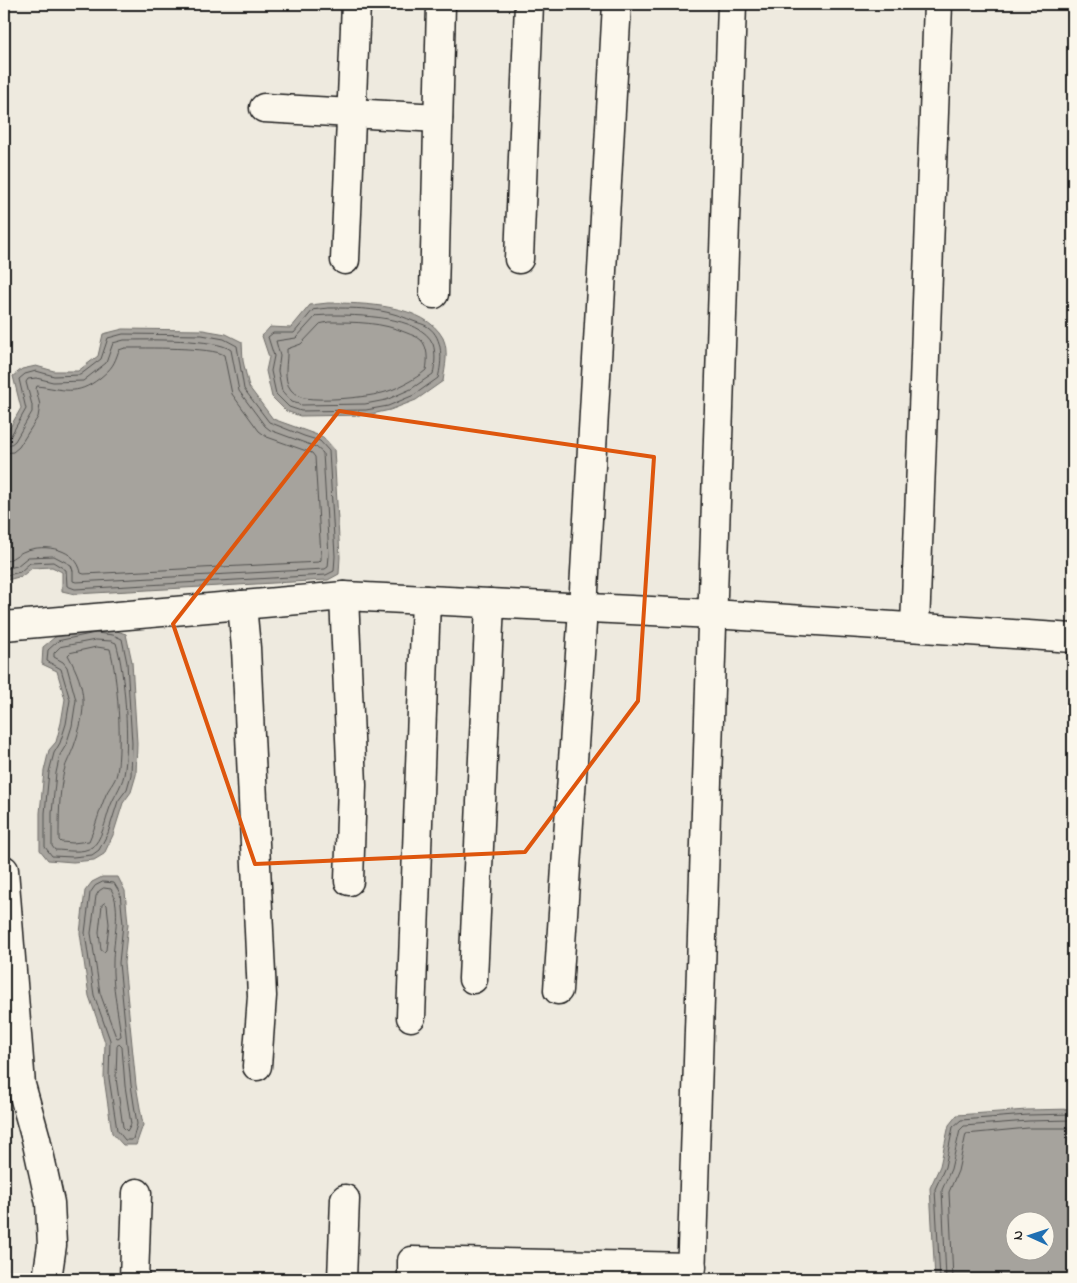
<svg xmlns="http://www.w3.org/2000/svg" width="1077" height="1283" font-family="'Indie Flower',sans-serif">
  <style>
    .water { fill: #a6a39d; stroke: #6f6d69; fill-rule: evenodd }
    .lines { fill: none; stroke-linecap: round; stroke-linejoin: round }
    .shore { stroke: #535250; stroke-width: 1 }
    .minor-casing { stroke: #1c1c1c; stroke-width: 31 }
    .minor { stroke: #fbf7ec; stroke-width: 28 }
    .marked { fill: none; stroke: #de560d; stroke-width: 4; stroke-linejoin: round }
  </style>
  <rect width="100%" height="100%" fill="#eeeadf"/>
  <filter id="ink" filterUnits="userSpaceOnUse"><feTurbulence type="fractalNoise" baseFrequency=".02" numOctaves="2"/><feDisplacementMap in="SourceGraphic" scale="10" xChannelSelector="R" yChannelSelector="G"/><feConvolveMatrix kernelMatrix="1 2 1 2 8 2 1 2 1" color-interpolation-filters="sRGB"/></filter>
  <g filter="url(#ink)">
    <!-- water -->
    <g class="water">
      <path d="M328 303C362 303 425 304 443 338 449 351 445 367 443 381L416 400 390 410 367 415 300 416 286 411 272 397 266 371 269 357 262 336 270 327 291 328 310 305Z"/>
      <polygon points="123,329 203,330 226,334 242,342 243,361 249,387 273,419 323,437 334,449 340,557 339,574 328,580 75,594 62,591 62,572 52,567 32,568 22,576 4,581 4,438 21,408 13,376 22,369 36,366 54,371 78,371 98,356 103,334"/>
      <polygon points="96,628 114,630 126,634 132,662 137,743 136,775 131,792 123,803 113,835 104,854 94,860 73,862 48,860 40,850 40,813 44,771 49,750 56,742 61,723 65,699 57,671 42,664 43,647 55,637"/>
      <polygon points="102,877 118,877 125,891 128,924 124,963 136,1085 143,1125 136,1145 123,1145 112,1133 104,1078 105,1042 89,996 80,933 85,891 92,882"/>
      <path d="M1073 1109V1279H935L930 1188 940 1166 949 1125 957 1115 1027 1110ZM1044 1220V1250H1014V1220Z"/>
    </g>
    <g class="lines">
      <!-- shore -->
      <g class="shore">
        <path d="M329 308C360 308 384 308 413 321 418 323 424 324 428 327 444 338 442 362 438 378L414 395 388 406 366 410 301 411 289 407 276 394 271 371 274 356 268 337 273 333H294L313 310Z"/>
        <path d="M329 315C355 315 421 315 433 344 436 353 435 365 433 374L411 389 386 400 365 404 302 405 292 402 282 391 278 371 280 356 276 341 296 338 316 316Z"/>
        <path d="M329 322C356 322 382 322 407 333 411 335 417 336 421 340 428 347 428 360 426 370 416 379 395 390 382 393 362 398 324 401 304 398 299 397 295 394 291 390 282 379 288 361 287 349L301 344 320 324Z"/>
        <polyline points="4,439 10,437 26,409 19,379 25,374 36,371 54,376 80,375 101,359 108,338 123,334 202,335 224,339 237,346 244,389 269,422 304,436 320,441 329,451 335,556 334,571 326,575 75,589 67,586 66,570 53,562 30,563 20,572 4,576"/>
        <path d="M4 446 10 445 15 441 32 412V405L26 382 28 379 36 378 53 382 83 381 106 363 113 343 124 340C147 340 216 338 231 350L239 391 265 426 270 430 316 447 323 453 329 556 328 567 325 569 76 582 73 581V571L71 565 54 556 28 557 17 566 4 569"/>
        <path d="M4 453 13 452 19 447 38 417 40 405 36 389 37 386C64 389 76 397 100 378 112 368 114 365 119 350L125 348C143 348 213 347 224 355L232 394 259 431 267 437 312 453 315 457 321 556V560L319 562 84 574 81 573C77 549 45 543 25 551 17 554 13 559 4 562"/>
        <polygon points="96,633 113,635 122,639 127,663 132,743 131,775 127,789 118,801 108,833 99,850 92,855 73,857 52,856 45,847 45,813 49,772 54,753 60,743 66,724 70,700 61,669 47,661 48,650 58,641"/>
        <path d="M96 640 111 641 116 643C125 671 130 746 124 775 121 788 113 797 109 810 106 819 101 842 92 847 83 854 66 850 55 850L52 846V813L56 773 60 755 66 745 72 726 76 700 67 667 63 662 54 657V653L60 647Z"/>
        <path d="M97 647 110 649C118 678 122 743 117 773 115 783 108 788 105 797 99 811 96 826 89 841L73 843 61 842 59 840C59 818 59 793 64 771 66 762 71 755 74 746 87 708 87 690 68 655L70 653Z"/>
        <polygon points="103,882 114,883 120,893 123,924 119,963 131,1085 137,1124 133,1139 131,1140 125,1140 117,1130 109,1078 110,1040 94,995 85,933 90,893 95,886"/>
        <path d="M104 888 111 889C122 907 113 941 113 962 112 986 118 1012 121 1036L118 1038 116 1037 100 993 91 933 96 896 99 891Z"/>
        <polygon points="105,903 107,905 109,924 106,950 104,952 101,950 99,932 102,905"/>
        <polygon points="119,1044 122,1047 125,1086 131,1124 127,1131 123,1127 116,1078 117,1047"/>
        <polyline points="940,1279 935,1189 945,1167 953,1127 961,1120 1028,1115 1073,1114"/>
        <polyline points="946,1279 942,1190 951,1169 960,1130 964,1126 1028,1121 1073,1120"/>
        <polyline points="953,1279 949,1192 958,1171 966,1134 1028,1128 1073,1128"/>
      </g>
      <defs>
        <g id="minor">
          <polyline points="264,108 438,118"/>
          <polyline points="519,259 529,4"/>
          <polyline points="345,260 356,4"/>
          <polyline points="434,294 441,4"/>
          <polyline points="344,596 352,785 349,881"/>
          <polyline points="242,605 246,648 262,996 257,1066"/>
          <polyline points="4,626 344,596 713,614 1073,638"/>
          <polyline points="915,627 938,4"/>
          <polyline points="4,870 21,1085 36,1139 50,1203 52,1245 47,1279"/>
          <polyline points="473,979 490,603"/>
          <polyline points="558,990 583,608 617,4"/>
          <polyline points="411,1017 426,600"/>
          <polyline points="134,1279 137,1193"/>
          <polyline points="342,1279 345,1199"/>
          <polyline points="412,1279 412,1261 692,1267"/>
          <polyline points="691,1279 732,4"/>
        </g>
      </defs>
      <!-- minor casing -->
      <use href="#minor" class="minor-casing"/>
      <!-- minor -->
      <use href="#minor" class="minor"/>
    </g>
  </g>
  <!-- marked area -->
  <path class="marked" d="M339 411 654 457 638 701 525 852 255 864 173 624Z"/>
  <!-- margin -->
  <rect width="1077" height="1283" fill="none" stroke="#fbf7ec" stroke-width="20"/>
  <rect x="10" y="10" width="1057" height="1263" fill="none" stroke="#1c1c1c" stroke-width="2" filter="url(#ink)"/>
  <!-- north arrow -->
  <g transform="translate(1030 1236) rotate(273)"><circle r="24" fill="#fbf7ec" stroke="#a29f99"/>
  <path d="M0-4L9 19L0 12L-9 19Z" fill="#1f6fb2"/>
  <text y="-8" font-size="14" font-weight="bold" text-anchor="middle" fill="#1c1c1c">N</text>
  </g>
</svg>
